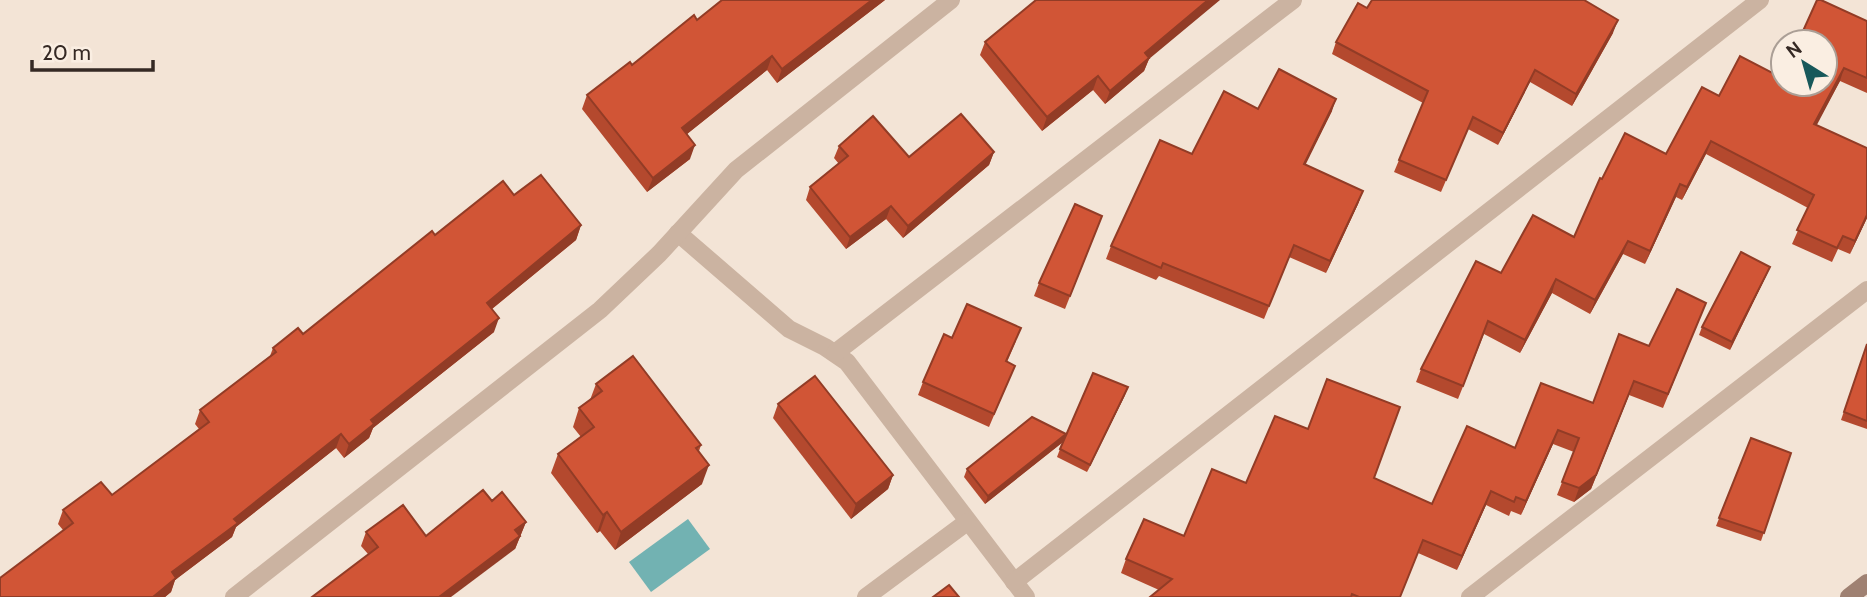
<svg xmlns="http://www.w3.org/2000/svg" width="1867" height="597" font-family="Cabin,sans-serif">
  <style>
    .water { fill: #72b2b2 }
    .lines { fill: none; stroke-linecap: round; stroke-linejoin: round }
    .street { stroke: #cbb3a1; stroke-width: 18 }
    .secondary { stroke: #9f8172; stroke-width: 18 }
    .wall { fill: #b4492e }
    .shaded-wall { fill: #923c26 }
    .building { fill: #d15536; stroke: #923c26; stroke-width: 2 }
  </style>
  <rect width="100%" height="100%" fill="#f3e4d6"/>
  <!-- water -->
  <polygon class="water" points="688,519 710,549 651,592 629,562"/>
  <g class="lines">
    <!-- street -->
    <g class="street">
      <polyline points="678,233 789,329 825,347 847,362 1026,597"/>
      <polyline points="835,353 1293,0"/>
      <polyline points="1014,582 1760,0"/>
      <polyline points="234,597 600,310 659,254 736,170 951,0"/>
      <polyline points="866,597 967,522"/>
      <polyline points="1470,597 1867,290"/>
    </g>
    <!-- secondary -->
    <polyline class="secondary" points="1849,597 1867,583"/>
  </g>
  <!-- wall -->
  <g class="wall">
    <polygon points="885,0 777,83 767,70 687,134 690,159 647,192 582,109 587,95 697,20"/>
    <polygon points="1367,8 1613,33 1572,106 1530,82 1498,145 1468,129 1441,192 1394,172 1423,103 1332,54 1336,42"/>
    <polygon points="1867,21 1867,93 1840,81 1816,125 1867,148 1867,218 1850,254 1838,249 1832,262 1792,244 1808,208 1706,154 1682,200 1676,197 1645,264 1623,254 1590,314 1552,293 1520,353 1484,334 1458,399 1416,382 1421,369 1501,273 1574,237 1602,179 1666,154 1719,96 1782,78"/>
    <polygon points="985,42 1149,59 1144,71 1105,104 1093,90 1042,131 980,55"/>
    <polygon points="1258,109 1332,111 1305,164 1363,191 1358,204 1326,273 1289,257 1264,319 1159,276 1156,280 1106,259 1111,246 1192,154"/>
    <polygon points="839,146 909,157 994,152 989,165 903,238 886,219 846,249 806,200 810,187 839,164 834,158"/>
    <polygon points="514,195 581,225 576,240 492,309 494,332 373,428 369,438 344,458 336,448 236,527 232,537 175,580 171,592 165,597 0,597 63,530 58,524 63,510 112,495 199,429 195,424 200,410 270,356 273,348 303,334 435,235"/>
    <polygon points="1102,216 1065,309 1034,296 1039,283"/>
    <polygon points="1767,274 1730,350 1699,335 1702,327"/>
    <polygon points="1706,303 1663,408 1629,395 1591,489 1574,502 1557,495 1574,452 1553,444 1521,515 1511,511 1509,516 1486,505 1457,570 1418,553 1400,597 1150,597 1159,590 1121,573 1126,559 1184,536 1374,478 1432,504 1515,448 1593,403 1649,346"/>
    <polygon points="952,338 1016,341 1007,362 1015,366 989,427 918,395 923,382"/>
    <polygon points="1867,344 1867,429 1841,420"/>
    <polygon points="596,384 701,445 699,451 702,484 615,550 600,531 597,533 551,473 558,454 581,437 573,427 579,408 590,400"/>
    <polygon points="1125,395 1087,472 1057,457 1060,449"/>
    <polygon points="778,404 893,475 888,489 851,519 773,418"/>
    <polygon points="1751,438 1791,453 1761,541 1716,526"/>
    <polygon points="1063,442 985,504 964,477 967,469"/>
    <polygon points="492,501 526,522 515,549 368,554 361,546 366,532 426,536"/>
  </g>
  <!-- shaded-wall -->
  <g class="shaded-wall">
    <polygon points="872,0 885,0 777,83 782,69"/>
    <polygon points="1208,0 1220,0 1149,59 1144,71 1105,104 1110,91 1145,53"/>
    <polygon points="1618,20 1613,33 1572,106 1576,94"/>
    <polygon points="772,56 767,70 677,142 682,128"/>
    <polygon points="1844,68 1840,81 1810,138 1814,124"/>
    <polygon points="1535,70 1530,82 1498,145 1503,133"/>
    <polygon points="1098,76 1093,90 1042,131 1047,117"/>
    <polygon points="1336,99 1332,111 1300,176 1304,164"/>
    <polygon points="1711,141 1706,154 1682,200 1687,187"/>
    <polygon points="695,145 690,159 647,192 653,178"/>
    <polygon points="994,152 989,165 903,238 908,226"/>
    <polygon points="1680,184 1676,197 1645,264 1650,251"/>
    <polygon points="1363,191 1358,204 1326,273 1330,261"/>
    <polygon points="891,206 886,219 846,249 850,237"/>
    <polygon points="1867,215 1867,218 1850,254 1855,241"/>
    <polygon points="581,225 576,240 482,317 487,303"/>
    <polygon points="1628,241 1623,254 1590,314 1595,300"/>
    <polygon points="1770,267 1767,274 1730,350 1732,342"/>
    <polygon points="1556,279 1552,293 1520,353 1525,340"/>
    <polygon points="499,318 494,332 373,428 369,438 344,458 349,444 371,420"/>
    <polygon points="1128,387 1125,395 1087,472 1090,465"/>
    <polygon points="1629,395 1591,489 1574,502 1579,488"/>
    <polygon points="1558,430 1553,444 1521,515 1526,501"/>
    <polygon points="341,434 336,448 236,527 232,537 175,580 171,592 165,597 153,597 172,572 234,519"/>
    <polygon points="1066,434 1063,442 985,504 988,496"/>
    <polygon points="709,465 702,484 615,550 621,532"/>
    <polygon points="893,475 888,489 851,519 856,504"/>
    <polygon points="1491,491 1486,505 1457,570 1462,556"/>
    <polygon points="607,512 600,531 597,533 603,515"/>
    <polygon points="526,522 515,549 451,597 439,597"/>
  </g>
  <!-- building -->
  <g class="building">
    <polygon points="722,0 872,0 782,69 772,56 682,128 695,145 653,178 587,95 630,62 632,65 694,15 697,20"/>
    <polygon points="1036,0 1208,0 1145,53 1149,58 1110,91 1098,76 1047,117 985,42"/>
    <polygon points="1372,0 1584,0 1618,20 1576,94 1535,70 1503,133 1473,117 1446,180 1399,160 1428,91 1336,42 1358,3 1367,8"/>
    <polygon points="1817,0 1821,0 1867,21 1867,78 1844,68 1814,124 1867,148 1867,215 1855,241 1843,236 1837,248 1797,230 1814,195 1711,141 1687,187 1680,184 1650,251 1628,241 1595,300 1556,279 1525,340 1488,321 1463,386 1421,369 1476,261 1501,273 1533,215 1574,237 1600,178 1602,179 1625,133 1666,154 1702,87 1719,96 1740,56 1782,78 1783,76 1783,84 1825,84 1825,42 1798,42"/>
    <polygon points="1279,69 1336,99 1304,164 1363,191 1330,261 1294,245 1269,306 1163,263 1161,268 1111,246 1160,140 1192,154 1224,91 1258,109"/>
    <polygon points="961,114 994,152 908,226 891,206 850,237 810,187 848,156 839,146 873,116 909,157"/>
    <polygon points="541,175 581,225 487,303 499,318 371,420 374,424 349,444 341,434 234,519 238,523 172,572 176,578 153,597 0,597 0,578 73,523 63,510 101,482 112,495 209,422 200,410 276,352 273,348 298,328 303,334 432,231 435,235 503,181 514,195"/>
    <polygon points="1075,204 1102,216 1070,296 1039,283"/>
    <polygon points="1741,252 1770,267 1732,342 1702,327"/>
    <polygon points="1677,289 1706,303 1668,394 1634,381 1596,475 1579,488 1562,482 1579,438 1558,430 1526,501 1516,497 1514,502 1491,491 1462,556 1423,540 1400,597 1359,597 1352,594 1351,597 1150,597 1172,579 1126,559 1144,519 1184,536 1212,469 1246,483 1275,416 1308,429 1327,379 1400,407 1374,478 1432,504 1467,426 1515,448 1541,383 1593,403 1619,334 1649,346"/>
    <polygon points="967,304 1021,328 1006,361 1015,366 994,414 923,382 944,334 952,338"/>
    <polygon points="1867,344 1867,421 1844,412"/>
    <polygon points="633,356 701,445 696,448 709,465 621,532 607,512 603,515 558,454 594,427 579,408 602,391 596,384"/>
    <polygon points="1093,373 1128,387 1090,465 1060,449"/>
    <polygon points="815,376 893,475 856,504 778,404"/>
    <polygon points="1032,417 1066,434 988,496 967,469"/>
    <polygon points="1751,438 1791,453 1764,533 1719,518"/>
    <polygon points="483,490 492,501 502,492 526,522 515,530 520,536 439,597 312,597 378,547 366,532 403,505 426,536"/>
    <polygon points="949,585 959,597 933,597"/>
  </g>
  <!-- north arrow -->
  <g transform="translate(1804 63) rotate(323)"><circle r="33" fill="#faeee2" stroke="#ab9f96" stroke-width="2"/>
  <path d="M0-5L12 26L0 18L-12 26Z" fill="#17585a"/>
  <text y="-10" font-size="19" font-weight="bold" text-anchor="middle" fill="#352924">N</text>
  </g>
  <!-- scale -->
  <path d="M32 60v10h121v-10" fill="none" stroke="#352924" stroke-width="3.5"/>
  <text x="42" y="60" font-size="21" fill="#352924" stroke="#faeee2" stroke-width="5" paint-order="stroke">20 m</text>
</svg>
